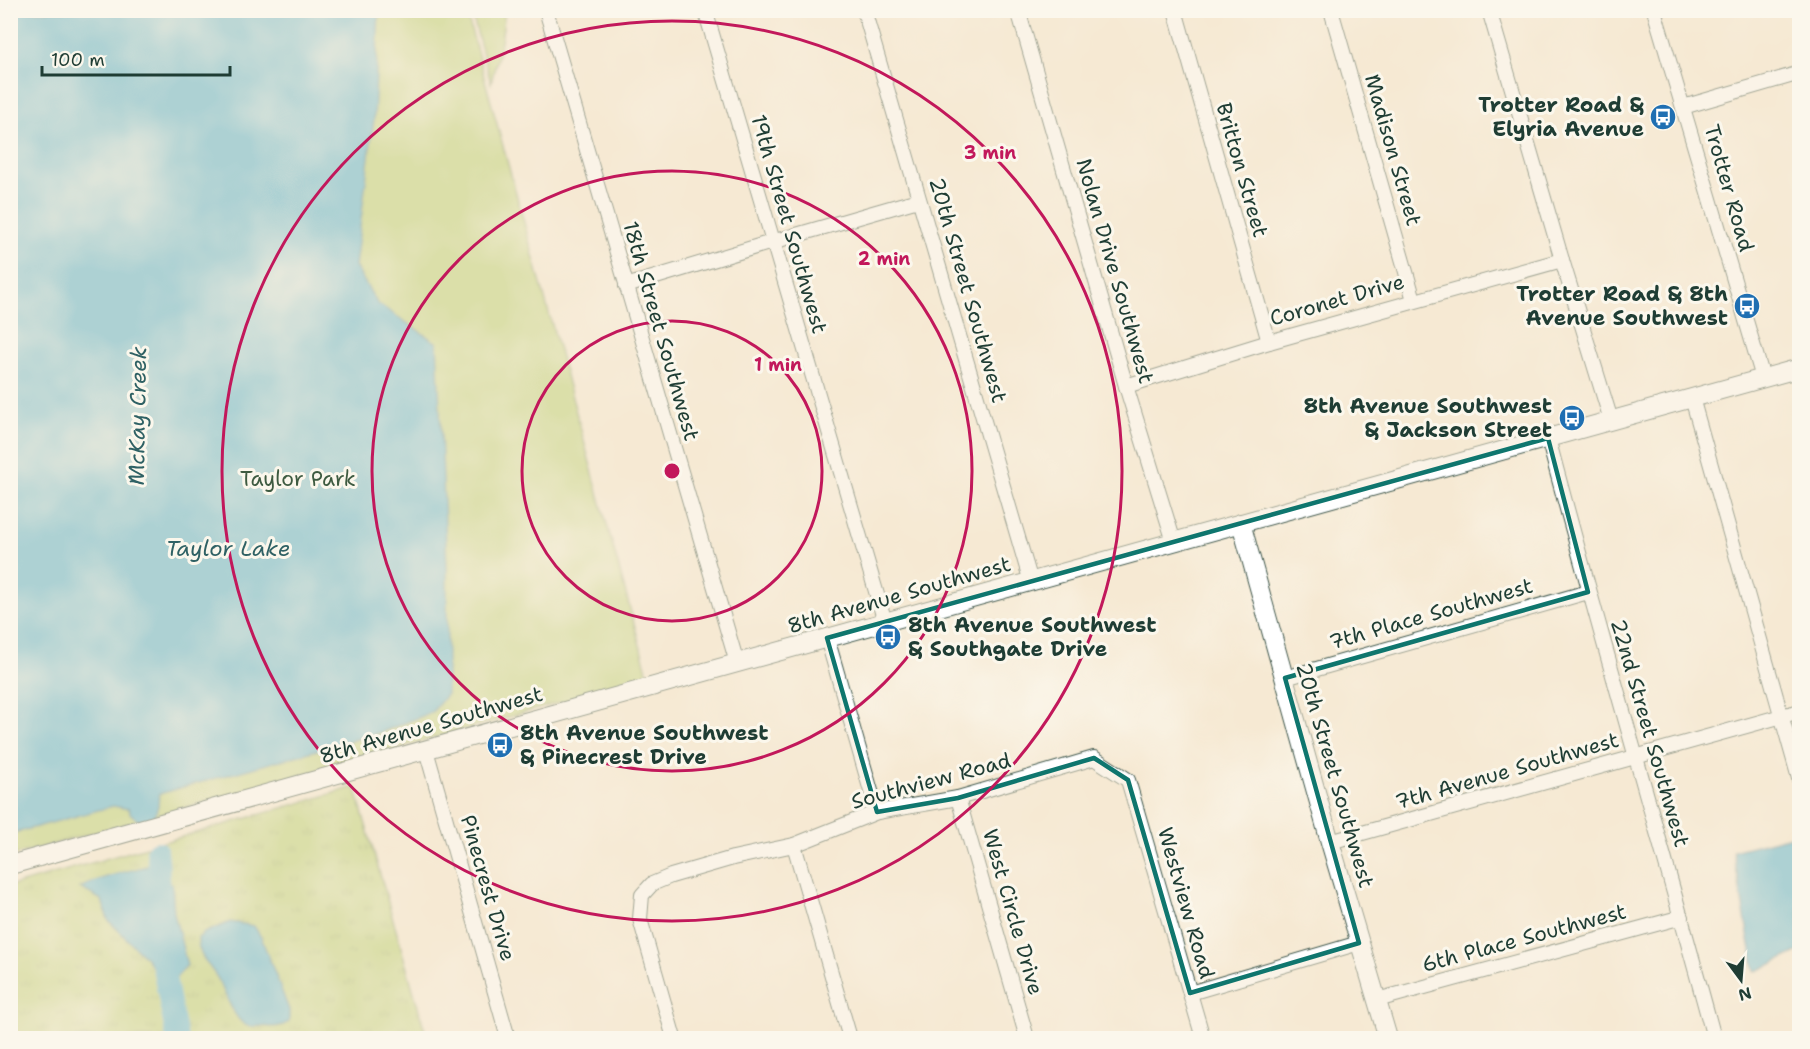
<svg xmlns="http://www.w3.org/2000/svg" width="1810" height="1049" font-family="'Shantell Sans',sans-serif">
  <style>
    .grass { fill: url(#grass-tufts); stroke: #6c8855; stroke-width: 1.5 }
    .park { fill: #bad276; stroke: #6c8855; stroke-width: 1.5 }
    .water { fill: #55b4d3; stroke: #3a7884; stroke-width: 1.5 }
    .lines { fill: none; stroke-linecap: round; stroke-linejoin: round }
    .river { stroke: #55b4d3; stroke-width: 22 }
    .minor-casing { stroke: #3f574c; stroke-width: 16 }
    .tertiary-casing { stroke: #3f574c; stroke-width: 20 }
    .minor { stroke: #fff; stroke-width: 14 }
    .tertiary { stroke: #fff; stroke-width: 18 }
    .marked { fill: none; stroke: #0f766e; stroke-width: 4.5; stroke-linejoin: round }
    .ring { fill: none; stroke: #c2185b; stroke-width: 3 }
    .labels { text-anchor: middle; stroke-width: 6; stroke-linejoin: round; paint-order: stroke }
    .poi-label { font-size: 21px; font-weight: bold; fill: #1f3d34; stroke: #fbf7ec; text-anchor: end }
    .street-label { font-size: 21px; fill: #1f3d34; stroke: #fbf7ec }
    .park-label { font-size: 21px; fill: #3e5b41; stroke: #fbf7ec }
    .water-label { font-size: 22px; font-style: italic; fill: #2f6164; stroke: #fbf7ec }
    .centre { fill: #c2185b; stroke: #fbf7ec; stroke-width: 3 }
    .ring-label { font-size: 18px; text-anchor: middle; font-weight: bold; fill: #c2185b; stroke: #fbf7ec; stroke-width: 6; stroke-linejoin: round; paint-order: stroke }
  </style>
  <defs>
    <pattern id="grass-tufts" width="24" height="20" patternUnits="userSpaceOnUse" patternTransform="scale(1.5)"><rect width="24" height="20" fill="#bad276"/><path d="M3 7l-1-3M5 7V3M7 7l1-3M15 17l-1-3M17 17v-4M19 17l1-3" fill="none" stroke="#9fb567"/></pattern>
  </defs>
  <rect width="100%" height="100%" fill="#fbf7ec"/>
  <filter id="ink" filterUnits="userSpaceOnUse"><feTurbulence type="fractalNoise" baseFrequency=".0167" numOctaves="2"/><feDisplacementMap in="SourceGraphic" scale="12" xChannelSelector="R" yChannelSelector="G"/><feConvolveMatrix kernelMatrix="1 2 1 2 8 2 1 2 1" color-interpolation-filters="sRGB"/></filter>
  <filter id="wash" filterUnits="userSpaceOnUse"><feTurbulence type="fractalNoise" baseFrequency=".008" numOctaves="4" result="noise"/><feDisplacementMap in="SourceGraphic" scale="24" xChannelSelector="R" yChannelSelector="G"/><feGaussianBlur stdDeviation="1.35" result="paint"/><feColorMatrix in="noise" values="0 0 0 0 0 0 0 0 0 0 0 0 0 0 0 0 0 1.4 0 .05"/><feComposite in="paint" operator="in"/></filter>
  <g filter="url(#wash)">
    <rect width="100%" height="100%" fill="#f6e9d3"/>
    <!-- grass -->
    <polygon class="grass" points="355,787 427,1038 11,1038 11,886"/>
    <!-- park -->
    <g class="park">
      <polygon points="11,11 466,11 649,678 11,856"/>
      <polygon points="471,11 505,11 501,42 491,83"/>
    </g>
    <!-- water -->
    <g class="water">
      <polygon points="10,11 379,11 374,119 355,266 377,303 437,343 447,568 447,694 432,712 382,732 159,794 158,806 154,818 140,822 130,813 129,809 113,806 11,834"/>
      <polygon points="1799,834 1799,951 1755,972 1733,851"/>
      <path d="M147 866 153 873 172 884 174 913 187 965 168 987 145 957 108 920 102 900 80 888C101 877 124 872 147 866Z"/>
      <path d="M230 922 254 926 261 937 289 1010V1022C280 1028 273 1027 262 1026 258 1026 252 1027 248 1026 234 1022 225 991 218 979 210 965 197 956 198 938L204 933Z"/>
    </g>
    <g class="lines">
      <!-- river -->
      <g class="river">
        <path d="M157 852C161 870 157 888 158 907"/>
        <polyline points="161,957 177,1038"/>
      </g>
    </g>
  </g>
  <g filter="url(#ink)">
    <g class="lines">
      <defs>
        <g id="minor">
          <polyline points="546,10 737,663"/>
          <polyline points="705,10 885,622"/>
          <polyline points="864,10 1031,582"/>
          <polyline points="1018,10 1126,386 1174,542"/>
          <polyline points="1175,10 1269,342"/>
          <polyline points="1331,10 1414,300"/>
          <polyline points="1489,10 1562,260 1611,420"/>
          <polyline points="1654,10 1763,378"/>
          <polyline points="1683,107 1800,73"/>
          <polyline points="626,286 772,242 918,200"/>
          <polyline points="1126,386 1269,342 1562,260"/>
          <polyline points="1692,398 1800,782"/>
          <path d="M1548 438C1601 639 1660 838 1714 1038"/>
          <polyline points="827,638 877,812"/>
          <polyline points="1285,678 1588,592"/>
          <polyline points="426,750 508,1038"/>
          <polyline points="958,798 1027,1038"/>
          <polyline points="1330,842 1800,711"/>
          <polyline points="794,845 850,1038"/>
          <polyline points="1190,993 1359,943"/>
          <polyline points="1377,1000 1682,917"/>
          <polyline points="674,1038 640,919 642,895 652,884 671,876 733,858 794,845 877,812 958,798 1094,758 1128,780 1203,1038"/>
        </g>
        <g id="tertiary">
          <polyline points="1241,523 1330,842 1388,1038"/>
          <polyline points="10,865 1800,368"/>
        </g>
      </defs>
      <!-- minor casing -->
      <use href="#minor" class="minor-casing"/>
      <!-- tertiary casing -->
      <use href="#tertiary" class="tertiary-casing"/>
      <!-- minor -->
      <use href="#minor" class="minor"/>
      <!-- tertiary -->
      <use href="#tertiary" class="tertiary"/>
    </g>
  </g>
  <!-- marked area -->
  <path d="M0 0H1810V1049H0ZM1548 438 1588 592 1285 678 1359 943 1190 993 1128 780 1094 758 958 798 877 812 827 638Z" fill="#f6e9d3" fill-opacity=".55" fill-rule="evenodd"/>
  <path class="marked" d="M1548 438 1588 592 1285 678 1359 943 1190 993 1128 780 1094 758 958 798 877 812 827 638Z"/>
  <!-- distance rings -->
  <g class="ring">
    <circle cx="672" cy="471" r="150"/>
    <circle cx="672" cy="471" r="300"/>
    <circle cx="672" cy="471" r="450"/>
  </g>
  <!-- icons -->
  <defs>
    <symbol id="bus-disc" viewBox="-11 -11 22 22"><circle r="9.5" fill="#1f6fb2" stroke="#fbf7ec"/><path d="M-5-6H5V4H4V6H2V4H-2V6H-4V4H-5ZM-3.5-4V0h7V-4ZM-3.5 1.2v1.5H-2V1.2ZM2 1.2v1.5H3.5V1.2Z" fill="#fff"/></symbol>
  </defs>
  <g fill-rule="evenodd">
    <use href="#bus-disc" x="1648" y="102" width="30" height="30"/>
    <use href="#bus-disc" x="1732" y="291" width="30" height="30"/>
    <use href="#bus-disc" x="1557" y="403" width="30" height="30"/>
    <use href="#bus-disc" x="873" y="622" width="30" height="30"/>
    <use href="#bus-disc" x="485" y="730" width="30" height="30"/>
  </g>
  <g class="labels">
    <!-- poi labels -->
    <g class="poi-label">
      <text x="1644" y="112">Trotter Road &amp;<tspan x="1644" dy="24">Elyria Avenue</tspan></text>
      <text x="1728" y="301">Trotter Road &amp; 8th<tspan x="1728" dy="24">Avenue Southwest</tspan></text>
      <text x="1552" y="413">8th Avenue Southwest<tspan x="1552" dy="24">&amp; Jackson Street</tspan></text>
      <text x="908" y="632" text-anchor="start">8th Avenue Southwest<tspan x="908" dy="24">&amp; Southgate Drive</tspan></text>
      <text x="520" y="740" text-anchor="start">8th Avenue Southwest<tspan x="520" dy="24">&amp; Pinecrest Drive</tspan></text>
    </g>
    <!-- street labels -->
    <g class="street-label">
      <text transform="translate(1393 150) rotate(74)" y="7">Madison Street</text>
      <text transform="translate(1242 170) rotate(74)" y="7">Britton Street</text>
      <text transform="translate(1729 188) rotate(74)" y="7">Trotter Road</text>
      <text transform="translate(789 224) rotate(74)" y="7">19th Street Southwest</text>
      <text transform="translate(1115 271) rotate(74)" y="7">Nolan Drive Southwest</text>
      <text transform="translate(968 290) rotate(74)" y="7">20th Street Southwest</text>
      <text transform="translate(1337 300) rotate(-16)" y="7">Coronet Drive</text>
      <text transform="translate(661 331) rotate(74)" y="7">18th Street Southwest</text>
      <text transform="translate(899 595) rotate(-16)" y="7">8th Avenue Southwest</text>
      <text transform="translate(1431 614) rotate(-16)" y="7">7th Place Southwest</text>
      <text transform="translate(431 725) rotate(-16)" y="7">8th Avenue Southwest</text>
      <text transform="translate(1650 733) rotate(74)" y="7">22nd Street Southwest</text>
      <text transform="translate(1507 771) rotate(-16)" y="7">7th Avenue Southwest</text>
      <text transform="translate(1335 775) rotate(74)" y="7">20th Street Southwest</text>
      <text transform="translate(931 781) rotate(-15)" y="7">Southview Road</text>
      <text transform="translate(488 888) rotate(74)" y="7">Pinecrest Drive</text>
      <text transform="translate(1186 903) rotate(74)" y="7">Westview Road</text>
      <text transform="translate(1013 912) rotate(74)" y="7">West Circle Drive</text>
      <text transform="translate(1524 938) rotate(-15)" y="7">6th Place Southwest</text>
    </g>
    <!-- park labels -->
    <g class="park-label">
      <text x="298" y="486">Taylor Park</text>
    </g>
    <!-- water labels -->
    <g class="water-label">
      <text transform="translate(137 416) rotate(-89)" y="8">McKay Creek</text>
      <text x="228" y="556">Taylor Lake</text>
    </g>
  </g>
  <circle cx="672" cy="471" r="9" class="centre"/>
  <g class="ring-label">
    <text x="990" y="159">3 min</text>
    <text x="884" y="265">2 min</text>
    <text x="778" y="371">1 min</text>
  </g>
  <!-- margin -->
  <rect width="1810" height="1049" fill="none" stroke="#fbf7ec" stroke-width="36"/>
  <!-- north arrow -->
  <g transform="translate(1741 980) rotate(164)" stroke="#fbf7ec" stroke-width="4.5" paint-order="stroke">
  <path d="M0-4.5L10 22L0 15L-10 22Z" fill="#1f3d34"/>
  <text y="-9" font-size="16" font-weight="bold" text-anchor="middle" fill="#1f3d34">N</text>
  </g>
  <!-- scale -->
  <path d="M42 66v9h188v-9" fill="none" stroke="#1f3d34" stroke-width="3"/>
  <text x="51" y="66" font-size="18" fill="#1f3d34" stroke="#fbf7ec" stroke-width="4.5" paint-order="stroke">100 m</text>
</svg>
